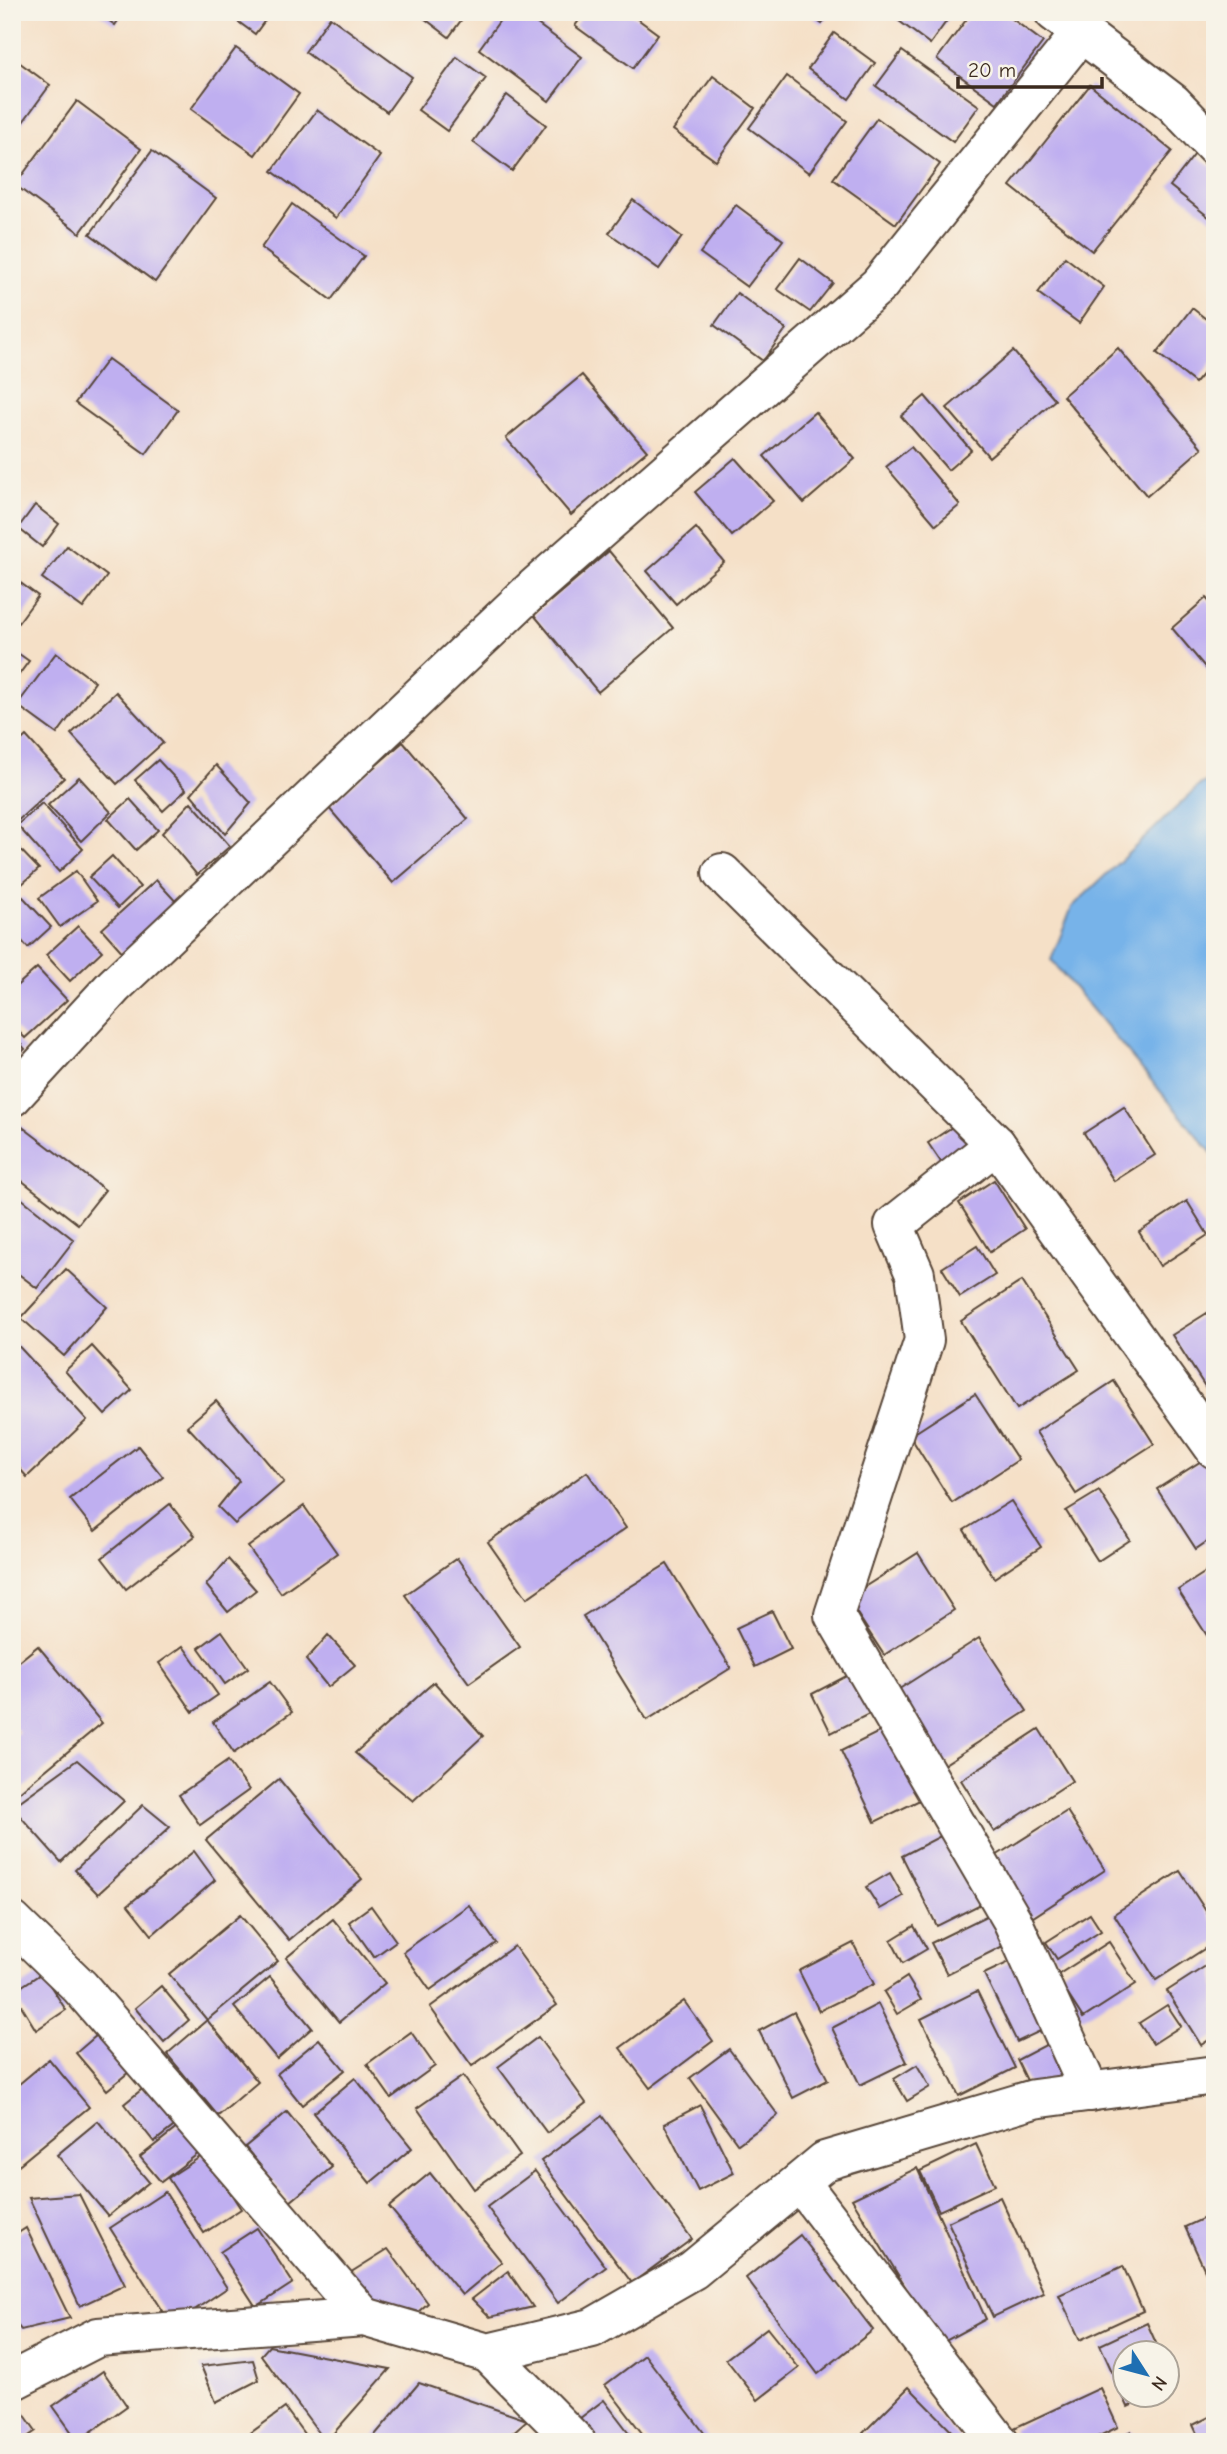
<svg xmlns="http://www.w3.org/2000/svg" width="1227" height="2454" font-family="'Comic Neue',sans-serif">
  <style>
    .water { fill: #77b3e9; stroke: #596e84; stroke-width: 2 }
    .building { fill: #bfaff0 }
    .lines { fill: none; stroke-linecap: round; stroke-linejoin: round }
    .street-casing { stroke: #574537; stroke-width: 42 }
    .street { stroke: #fff; stroke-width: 38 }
  </style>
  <rect width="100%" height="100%" fill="#f7f3e8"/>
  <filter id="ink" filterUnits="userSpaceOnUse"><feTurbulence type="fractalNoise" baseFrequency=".0143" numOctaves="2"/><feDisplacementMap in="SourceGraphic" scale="14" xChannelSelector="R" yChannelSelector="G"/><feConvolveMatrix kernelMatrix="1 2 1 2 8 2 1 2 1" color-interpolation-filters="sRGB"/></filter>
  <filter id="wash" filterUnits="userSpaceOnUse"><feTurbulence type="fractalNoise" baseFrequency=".00686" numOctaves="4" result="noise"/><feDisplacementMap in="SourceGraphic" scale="28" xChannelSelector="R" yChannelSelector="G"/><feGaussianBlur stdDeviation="1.57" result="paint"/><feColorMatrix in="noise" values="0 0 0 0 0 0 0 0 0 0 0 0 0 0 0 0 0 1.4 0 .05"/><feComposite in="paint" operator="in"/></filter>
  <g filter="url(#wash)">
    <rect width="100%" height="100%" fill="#f5e0c7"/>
    <!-- water -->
    <polygon class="water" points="1215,778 1215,1157 1051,960 1072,907 1201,784"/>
    <g id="blocks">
      <!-- building -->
      <g class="building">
        <polygon points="97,12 124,12 115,25"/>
        <polygon points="225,12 271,12 255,34"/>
        <polygon points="416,12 467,12 449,37"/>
        <polygon points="506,12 521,12 582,57 549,101 479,49"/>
        <polygon points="585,12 628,12 658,34 633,68 575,26"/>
        <polygon points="806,12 831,12 822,24"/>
        <polygon points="887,12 953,12 930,44"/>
        <polygon points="972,12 1003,12 1043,42 997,103 937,59"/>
        <polygon points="330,17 412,77 387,112 305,52"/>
        <polygon points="834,33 875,63 849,99 808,69"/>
        <polygon points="236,48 299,94 255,155 191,109"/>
        <polygon points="902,51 979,106 953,142 876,86"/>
        <polygon points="12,57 50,85 12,137"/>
        <polygon points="457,57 486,78 447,131 418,110"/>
        <polygon points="713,76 755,108 716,161 673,130"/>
        <polygon points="787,76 847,121 809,173 749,128"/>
        <polygon points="1090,85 1172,151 1092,251 1010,186"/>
        <polygon points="507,95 546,125 512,171 473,142"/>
        <polygon points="77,101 141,149 80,233 15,185"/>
        <polygon points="317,110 380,156 336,218 272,171"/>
        <polygon points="877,118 940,164 896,224 833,179"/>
        <polygon points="152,151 216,198 155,282 90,234"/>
        <polygon points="1195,154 1215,169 1215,222 1170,186"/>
        <polygon points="633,200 682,237 659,269 609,233"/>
        <polygon points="292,204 364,256 331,300 261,248"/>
        <polygon points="736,205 783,240 747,287 700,253"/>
        <polygon points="1065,257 1104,287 1079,323 1038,293"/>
        <polygon points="800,258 833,283 810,312 777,289"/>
        <polygon points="737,293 786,329 763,361 714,325"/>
        <polygon points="1192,308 1215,326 1215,359 1195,383 1157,353"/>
        <polygon points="1118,348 1202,448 1147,496 1063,396"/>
        <polygon points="1013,351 1055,400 989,457 947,408"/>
        <polygon points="108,359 178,410 146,454 75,403"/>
        <polygon points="582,375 647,451 571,515 506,438"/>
        <polygon points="925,396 971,450 948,470 901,416"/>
        <polygon points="815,412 855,459 804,503 764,456"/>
        <polygon points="911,447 960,505 936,525 886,467"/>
        <polygon points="735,458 773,501 732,536 695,492"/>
        <polygon points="35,505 59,524 42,547 18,528"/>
        <polygon points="696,528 724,562 676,604 647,571"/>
        <polygon points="67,546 107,576 83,608 42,578"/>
        <polygon points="609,551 673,628 598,692 534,615"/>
        <polygon points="14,578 38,596 18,623 12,619"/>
        <polygon points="1206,598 1215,608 1215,669 1210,673 1172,628"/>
        <polygon points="12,649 29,661 12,684"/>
        <polygon points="56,653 95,682 57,734 17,705"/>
        <polygon points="116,692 163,743 117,784 71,734"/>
        <polygon points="26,736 64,778 12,826 12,749"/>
        <polygon points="403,742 468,819 393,883 328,807"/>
        <polygon points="158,760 186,790 163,811 135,780"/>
        <polygon points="216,765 251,803 225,834 191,794"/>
        <polygon points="79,777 111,812 81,841 48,805"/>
        <polygon points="130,799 158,830 136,850 108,819"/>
        <polygon points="191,802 230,846 197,875 162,833"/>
        <polygon points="42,803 83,849 59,872 17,825"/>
        <polygon points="12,841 39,869 12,893"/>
        <polygon points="112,856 140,887 118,908 89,877"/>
        <polygon points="76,871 97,901 60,927 39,898"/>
        <polygon points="156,880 179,905 125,955 102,929"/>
        <polygon points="23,897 51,927 28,948 12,930 12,907"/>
        <polygon points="78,926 102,951 70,981 46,955"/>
        <polygon points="37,968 67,1000 25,1038 12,1025 12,990"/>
        <polygon points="12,1034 25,1049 12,1061"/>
        <polygon points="1124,1107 1155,1155 1114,1181 1084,1133"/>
        <polygon points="12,1119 105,1190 78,1224 12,1173"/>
        <polygon points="963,1120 982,1149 947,1171 928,1143"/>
        <polygon points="994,1180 1025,1229 990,1252 959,1203"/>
        <polygon points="12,1191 74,1240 37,1288 12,1269"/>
        <polygon points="1187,1201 1208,1235 1160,1266 1139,1232"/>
        <polygon points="977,1246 995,1275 960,1297 942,1268"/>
        <polygon points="66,1269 107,1307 64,1356 21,1318"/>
        <polygon points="1022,1281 1079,1370 1017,1409 961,1321"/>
        <polygon points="1215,1308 1215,1402 1172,1335"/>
        <polygon points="12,1339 87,1420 27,1477 12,1460"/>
        <polygon points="92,1346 132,1390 105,1415 65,1371"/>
        <polygon points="1114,1381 1154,1444 1076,1494 1036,1432"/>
        <polygon points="975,1394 1018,1460 952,1503 910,1436"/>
        <polygon points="216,1401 284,1482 235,1524 218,1507 239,1481 187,1426"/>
        <polygon points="138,1446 163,1477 95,1531 70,1499"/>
        <polygon points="1203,1460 1215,1479 1215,1536 1196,1549 1157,1489"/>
        <polygon points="587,1472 626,1528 527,1598 488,1542"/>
        <polygon points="1099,1491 1130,1540 1098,1561 1066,1511"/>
        <polygon points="1011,1501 1041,1547 994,1578 964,1530"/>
        <polygon points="170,1504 195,1536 126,1589 102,1558"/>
        <polygon points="304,1506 337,1553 281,1593 248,1547"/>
        <polygon points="918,1553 954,1610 884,1655 847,1598"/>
        <polygon points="457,1558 520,1647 469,1683 405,1595"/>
        <polygon points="228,1559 256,1590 228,1612 206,1585"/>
        <polygon points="667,1564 731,1668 647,1720 583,1616"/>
        <polygon points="1215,1566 1215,1648 1178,1590"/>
        <polygon points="772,1611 791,1649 755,1667 736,1628"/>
        <polygon points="222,1631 248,1668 225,1684 199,1648"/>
        <polygon points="328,1635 355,1665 328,1687 306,1660"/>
        <polygon points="979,1638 1027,1711 940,1767 893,1693"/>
        <polygon points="38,1646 102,1723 12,1798 12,1737 19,1732 12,1724 12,1667"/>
        <polygon points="183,1646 218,1695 193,1712 159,1663"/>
        <polygon points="854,1672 873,1712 831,1733 812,1694"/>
        <polygon points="270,1682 292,1712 234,1753 213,1722"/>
        <polygon points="434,1682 483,1736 413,1801 355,1753"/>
        <polygon points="889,1727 924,1798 875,1822 841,1751"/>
        <polygon points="1039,1729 1072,1781 994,1832 961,1780"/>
        <polygon points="77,1760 124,1801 61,1862 12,1807"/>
        <polygon points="228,1761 249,1790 200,1825 179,1795"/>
        <polygon points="279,1779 362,1879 289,1940 206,1840"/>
        <polygon points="143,1805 170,1827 98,1894 75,1870"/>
        <polygon points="1067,1811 1105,1870 1030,1919 991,1859"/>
        <polygon points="954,1829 989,1900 937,1926 902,1856"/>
        <polygon points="194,1851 215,1880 152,1935 128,1905"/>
        <polygon points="1180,1871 1215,1925 1215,1942 1156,1980 1114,1914"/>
        <polygon points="890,1873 903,1896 880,1909 866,1887"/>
        <polygon points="469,1905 496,1943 430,1990 403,1952"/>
        <polygon points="371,1906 396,1941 374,1957 349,1922"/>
        <polygon points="992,1913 1007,1944 947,1974 931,1943"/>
        <polygon points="1090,1914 1101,1931 1057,1959 1046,1942"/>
        <polygon points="240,1915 278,1961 207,2020 169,1974"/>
        <polygon points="333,1919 385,1983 339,2022 286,1958"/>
        <polygon points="914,1926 927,1949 903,1963 891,1940"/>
        <polygon points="1109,1942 1136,1984 1083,2018 1056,1976"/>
        <polygon points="853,1943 874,1984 819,2011 799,1971"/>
        <polygon points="514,1946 557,2005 472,2066 430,2007"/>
        <polygon points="1020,1957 1053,2025 1017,2042 984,1974"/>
        <polygon points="1215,1960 1215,2036 1201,2045 1167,1991"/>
        <polygon points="42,1973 66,2010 36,2030 13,1992"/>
        <polygon points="270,1977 312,2028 277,2059 234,2007"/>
        <polygon points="907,1977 921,2000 897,2014 884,1992"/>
        <polygon points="161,1986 189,2020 164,2042 135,2008"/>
        <polygon points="977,1991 1015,2068 959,2096 921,2019"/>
        <polygon points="684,2001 713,2041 650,2088 620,2048"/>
        <polygon points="878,2004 907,2062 860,2085 832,2028"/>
        <polygon points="1167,2005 1181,2026 1153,2044 1139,2023"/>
        <polygon points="794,2012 828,2080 793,2098 759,2031"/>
        <polygon points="207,2020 258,2082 218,2116 167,2054"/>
        <polygon points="104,2029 135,2067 107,2090 76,2053"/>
        <polygon points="411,2032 435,2066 391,2098 367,2064"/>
        <polygon points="538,2037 586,2103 547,2133 498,2067"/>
        <polygon points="319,2039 345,2070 302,2105 277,2074"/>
        <polygon points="1057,2039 1074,2072 1033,2093 1017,2060"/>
        <polygon points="729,2049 778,2115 738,2144 690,2078"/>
        <polygon points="49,2059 89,2107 15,2168 12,2164 12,2090"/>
        <polygon points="917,2065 930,2087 907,2101 894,2079"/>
        <polygon points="463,2076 520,2156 474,2189 417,2108"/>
        <polygon points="355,2078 412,2148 370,2183 313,2113"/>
        <polygon points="152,2081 183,2119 154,2142 124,2104"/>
        <polygon points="700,2105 734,2173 698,2191 664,2124"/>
        <polygon points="287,2112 332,2167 290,2202 245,2147"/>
        <polygon points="602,2116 692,2239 632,2283 541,2161"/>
        <polygon points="187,2120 208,2146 161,2182 140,2157"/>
        <polygon points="98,2121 149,2182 108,2216 57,2155"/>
        <polygon points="976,2144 995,2185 939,2211 920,2171"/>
        <polygon points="205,2154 241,2209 204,2233 168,2178"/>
        <polygon points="917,2168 986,2319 940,2344 852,2199"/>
        <polygon points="535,2171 606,2267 558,2303 487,2207"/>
        <polygon points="430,2173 502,2262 462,2295 389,2207"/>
        <polygon points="165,2192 227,2288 172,2325 110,2228"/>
        <polygon points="79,2194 125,2285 80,2306 29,2198"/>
        <polygon points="1000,2197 1044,2293 993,2317 948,2222"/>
        <polygon points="1215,2213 1215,2292 1185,2227"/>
        <polygon points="26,2228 70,2318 21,2330 12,2319 12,2237"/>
        <polygon points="257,2228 293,2283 256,2307 220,2252"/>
        <polygon points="800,2235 873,2330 818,2374 746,2278"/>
        <polygon points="388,2249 428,2303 408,2321 369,2309 345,2276"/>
        <polygon points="1123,2266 1143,2311 1080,2340 1059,2295"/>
        <polygon points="508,2271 533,2307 490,2317 472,2299"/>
        <polygon points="1147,2323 1160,2352 1126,2352 1126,2394 1155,2394 1128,2407 1100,2345"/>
        <polygon points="767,2328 799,2368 758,2400 726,2359"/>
        <polygon points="269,2346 390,2369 326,2442 261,2355"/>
        <polygon points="645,2355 711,2442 649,2442 605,2385"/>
        <polygon points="253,2360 259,2380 216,2402 201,2366"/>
        <polygon points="1168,2368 1175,2385 1168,2389"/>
        <polygon points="103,2371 127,2406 78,2441 53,2406"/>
        <polygon points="419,2383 527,2420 502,2442 369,2442"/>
        <polygon points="909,2387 963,2442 871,2442 863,2433"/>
        <polygon points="1100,2388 1118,2427 1087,2442 1019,2442 1012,2429"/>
        <polygon points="12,2397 36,2431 20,2442 12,2442"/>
        <polygon points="604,2400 636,2442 590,2442 575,2422"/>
        <polygon points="285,2408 310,2442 238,2442"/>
        <polygon points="1215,2414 1215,2442 1201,2442 1193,2425"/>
        <polygon points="1131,2431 1136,2442 1108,2442"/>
      </g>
    </g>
  </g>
  <g filter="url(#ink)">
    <use href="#blocks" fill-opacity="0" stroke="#574537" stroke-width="2"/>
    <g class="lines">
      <defs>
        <g id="street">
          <polyline points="1054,12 1173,103 1215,147"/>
          <polyline points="722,873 996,1144 1215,1449"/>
          <polyline points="12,1097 114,986 535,587 879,285 1081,33"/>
          <polyline points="996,1144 894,1225 915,1274 924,1340 834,1615 1012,1920 1090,2092"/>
          <polyline points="12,1921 80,1987 364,2317"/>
          <polyline points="800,2182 999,2442"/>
          <polyline points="488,2353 576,2442"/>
          <polyline points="12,2381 98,2337 364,2317 488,2353 592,2328 693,2270 825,2161 1034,2099 1215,2075"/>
        </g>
      </defs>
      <!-- street casing -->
      <use href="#street" class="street-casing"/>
      <!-- street -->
      <use href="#street" class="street"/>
    </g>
  </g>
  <!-- margin -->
  <rect width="1227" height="2454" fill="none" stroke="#f7f3e8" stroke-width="42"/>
  <!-- north arrow -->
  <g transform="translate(1146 2374) rotate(126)"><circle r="33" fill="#f7f3e8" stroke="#aca397" stroke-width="2"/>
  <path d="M0-5L12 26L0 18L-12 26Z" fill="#1f6fb2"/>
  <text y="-10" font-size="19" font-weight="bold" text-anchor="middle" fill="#3b2a1e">N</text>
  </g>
  <!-- scale -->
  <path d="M958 77v10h144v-10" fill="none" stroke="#3b2a1e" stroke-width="3.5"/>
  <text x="968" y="77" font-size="21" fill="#3b2a1e" stroke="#f7f3e8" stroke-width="5" paint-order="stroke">20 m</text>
</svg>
